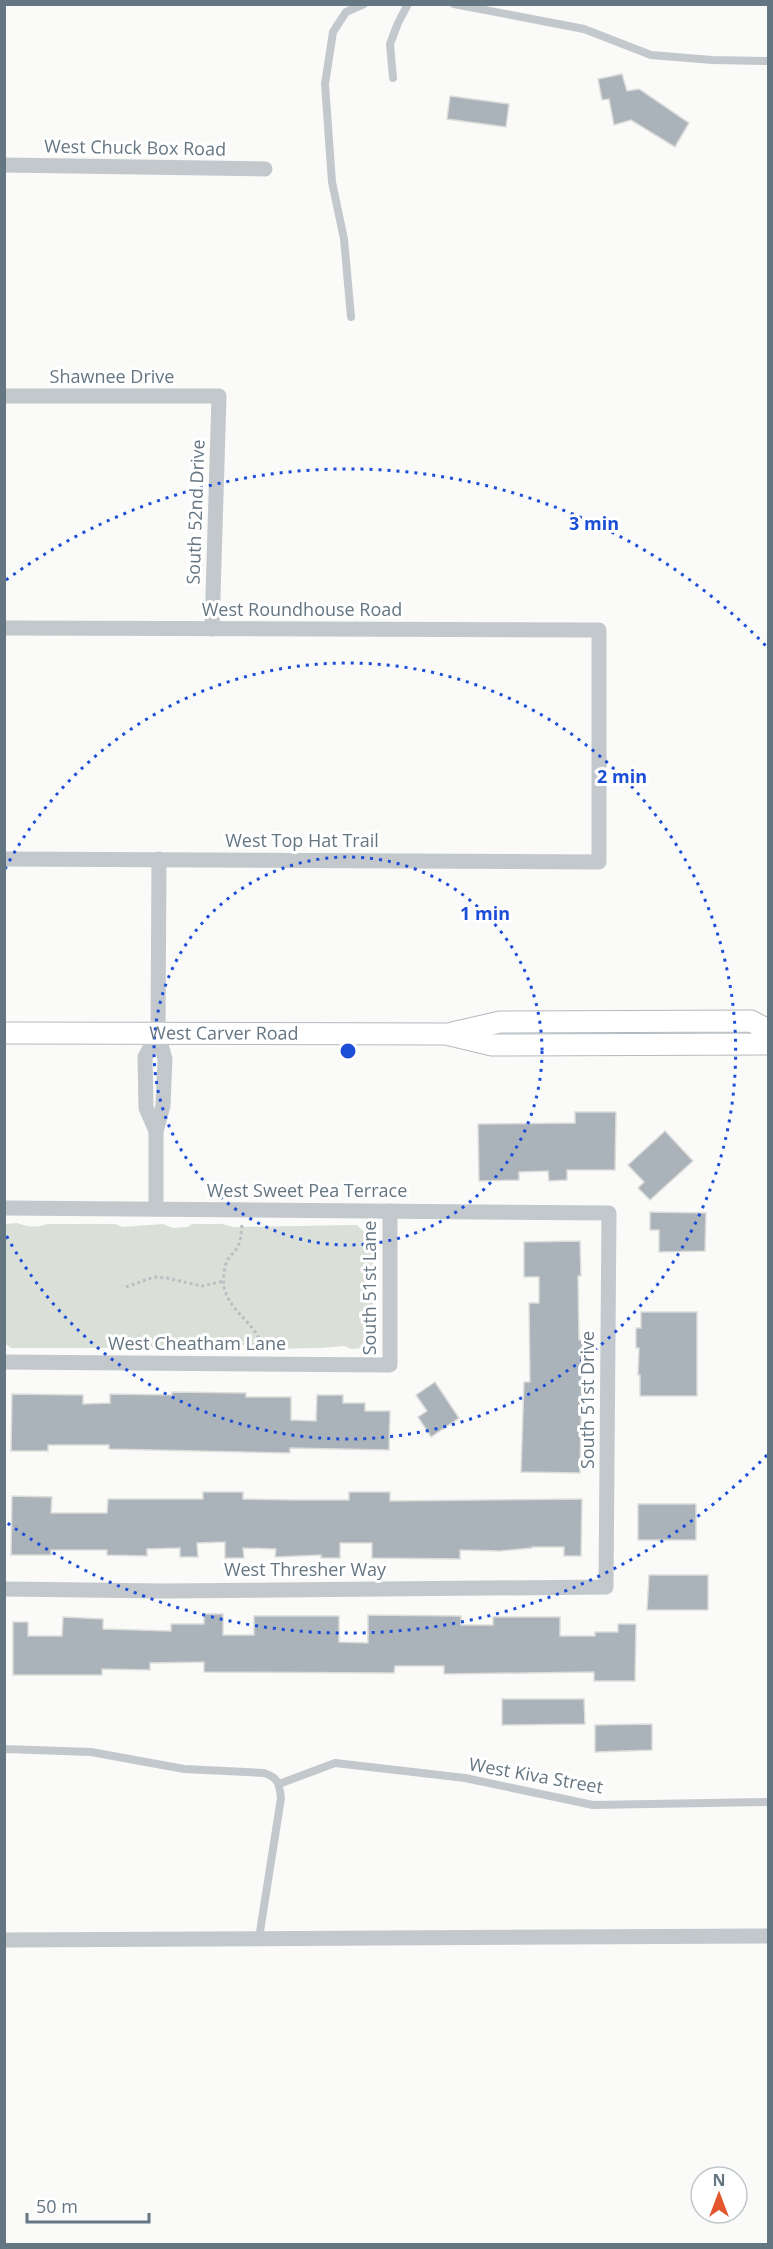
<svg xmlns="http://www.w3.org/2000/svg" width="773" height="2249" font-family="'Open Sans',sans-serif">
  <style>
    .green { fill: #dadfd7 }
    .building { fill: #aab3b9; stroke: #dcdcda; stroke-width: 1.5 }
    .lines { fill: none; stroke-linecap: round; stroke-linejoin: round }
    .secondary-casing { stroke: #b3babf; stroke-width: 23 }
    .path { stroke: #bbbfc2; stroke-width: 3; stroke-dasharray: 3 3; stroke-linecap: butt }
    .lane { stroke: #c3c8cc; stroke-width: 8 }
    .street { stroke: #c3c8cc; stroke-width: 15 }
    .secondary { stroke: #fff; stroke-width: 21 }
    .ring { fill: none; stroke: #1d4ed8; stroke-width: 3; stroke-dasharray: 3 6 }
    .labels { text-anchor: middle; stroke-width: 6; stroke-linejoin: round; paint-order: stroke }
    .street-label { font-size: 18px; fill: #657683; stroke: #fff }
    .centre { fill: #1d4ed8; stroke: #fff; stroke-width: 3 }
    .ring-label { font-size: 18px; text-anchor: middle; font-weight: bold; fill: #1d4ed8; stroke: #fff; stroke-width: 6; stroke-linejoin: round; paint-order: stroke }
  </style>
  <rect width="100%" height="100%" fill="#fafaf8"/>
  <!-- green -->
  <path class="green" d="M17 1223C27 1227 36 1228 47 1224H115L123 1227 163 1224 173 1228 188 1227 192 1224H223L233 1227 357 1225 371 1239 373 1246V1339L370 1345 364 1348 352 1349 344 1346 320 1348 258 1349C249 1343 238 1345 228 1348H11L4 1343 5 1224Z"/>
  <!-- building -->
  <g class="building">
    <polygon points="622,74 627,91 639,89 689,123 675,147 631,120 614,125 609,99 602,100 598,79"/>
    <polygon points="450,96 509,104 506,127 447,119"/>
    <polygon points="575,1112 616,1112 615,1170 567,1170 567,1180 549,1181 548,1171 519,1172 519,1180 479,1181 478,1124 575,1123"/>
    <polygon points="665,1131 693,1161 650,1200 638,1188 644,1182 628,1165"/>
    <polygon points="650,1212 706,1213 705,1251 659,1252 659,1230 650,1230"/>
    <polygon points="580,1241 581,1276 578,1276 579,1340 586,1340 586,1360 582,1360 580,1473 521,1472 524,1382 530,1382 529,1303 539,1303 539,1277 524,1277 524,1242"/>
    <polygon points="641,1312 697,1312 697,1396 640,1396 640,1375 638,1375 639,1348 636,1348 636,1328 641,1328"/>
    <polygon points="435,1382 459,1418 431,1437 418,1417 427,1411 416,1395"/>
    <polygon points="172,1392 246,1393 246,1397 291,1397 291,1420 316,1421 317,1395 343,1395 343,1403 365,1403 365,1411 390,1411 389,1450 290,1448 290,1453 109,1449 109,1445 48,1445 48,1451 11,1451 12,1394 83,1395 83,1404 110,1403 110,1394 172,1395"/>
    <polygon points="203,1492 243,1492 243,1499 293,1500 349,1500 349,1492 390,1492 390,1501 582,1499 581,1556 564,1556 564,1547 532,1547 532,1548 500,1551 460,1550 460,1559 372,1558 372,1543 340,1543 340,1558 321,1558 321,1555 275,1557 276,1549 243,1548 244,1558 225,1558 225,1542 197,1543 198,1557 180,1557 180,1548 147,1549 147,1556 107,1555 107,1550 51,1550 51,1555 11,1555 12,1496 52,1497 51,1513 107,1513 108,1499 203,1499"/>
    <rect x="638" y="1504" width="58" height="36"/>
    <polygon points="649,1575 708,1575 708,1610 647,1610"/>
    <polygon points="204,1614 223,1614 223,1635 254,1635 254,1616 339,1616 339,1642 368,1643 368,1615 461,1616 461,1625 493,1625 493,1617 560,1617 560,1636 595,1636 595,1632 618,1632 618,1624 636,1624 635,1681 594,1681 594,1672 444,1674 444,1666 395,1666 394,1673 204,1672 204,1662 150,1663 150,1670 102,1669 102,1675 13,1675 13,1622 28,1622 28,1636 62,1636 63,1617 103,1619 103,1629 171,1631 171,1624 204,1624"/>
    <polygon points="502,1699 584,1699 585,1724 502,1725"/>
    <polygon points="652,1724 652,1750 595,1752 595,1725"/>
  </g>
  <g class="lines">
    <defs>
      <g id="secondary">
        <path id="s1" d="M4 1033 446 1034 492 1045 768 1044"/>
        <polyline points="452,1033 500,1022 751,1021 768,1030"/>
      </g>
    </defs>
    <!-- secondary casing -->
    <use href="#secondary" class="secondary-casing"/>
    <!-- path -->
    <g class="path">
      <path d="M242 1225C241 1233 241 1241 237 1248 235 1252 231 1255 228 1259 224 1266 223 1279 224 1287 230 1314 259 1324 263 1351"/>
      <polyline points="126,1287 154,1277 167,1278 202,1286 224,1281"/>
    </g>
    <!-- lane -->
    <g class="lane">
      <polyline points="454,4 584,29 651,55 712,60 768,61"/>
      <polyline points="393,78 390,44 398,23 408,4"/>
      <polyline points="351,317 344,239 332,182 325,84 333,32 346,12 364,4"/>
      <path d="M4 1749 91 1752 184 1769 264 1773C279 1778 279 1784 281 1798L259 1938"/>
      <polyline points="279,1784 335,1763 465,1778 593,1805 768,1802"/>
    </g>
    <!-- street -->
    <g class="street">
      <polyline points="4,165 265,169"/>
      <polyline points="4,396 219,396 212,629"/>
      <polyline points="4,628 599,630 599,862 4,859"/>
      <polyline points="156,1131 146,1108 145,1057 158,1034"/>
      <polyline points="4,1208 609,1213 606,1587 164,1591 4,1589"/>
      <polyline points="156,1209 156,1131 163,1106 165,1059 158,1034 159,859"/>
      <polyline points="4,1362 390,1365 390,1211"/>
      <polyline points="4,1940 768,1936"/>
    </g>
    <!-- secondary -->
    <use href="#secondary" class="secondary"/>
  </g>
  <!-- distance rings -->
  <g class="ring">
    <circle cx="348" cy="1051" r="194"/>
    <path d="M5 869A388 388 0 1 1 5 1233"/>
    <path d="M767 1455A582 582 0 0 1 6 1522M6 580A582 582 0 0 1 767 647"/>
  </g>
  <g class="labels">
    <!-- street labels -->
    <g class="street-label">
      <text transform="translate(135 148) rotate(1)" y="6">West Chuck Box Road</text>
      <text x="112" y="383">Shawnee Drive</text>
      <text transform="translate(196 512) rotate(-88)" y="6">South 52nd Drive</text>
      <text x="302" y="616">West Roundhouse Road</text>
      <text x="302" y="847">West Top Hat Trail</text>
      <text dy="6" stroke="none"><textPath href="#s1" startOffset="220">West Carver Road</textPath></text>
      <text x="307" y="1197">West Sweet Pea Terrace</text>
      <text transform="translate(370 1288) rotate(-90)" y="6">South 51st Lane</text>
      <text x="197" y="1350">West Cheatham Lane</text>
      <text transform="translate(588 1400) rotate(-90)" y="6">South 51st Drive</text>
      <text x="305" y="1576">West Thresher Way</text>
      <text transform="translate(536 1776) rotate(10)" y="6">West Kiva Street</text>
    </g>
  </g>
  <circle cx="348" cy="1051" r="9" class="centre"/>
  <g class="ring-label">
    <text x="594" y="530">3 min</text>
    <text x="622" y="783">2 min</text>
    <text x="485" y="920">1 min</text>
  </g>
  <!-- border -->
  <rect width="773" height="2249" fill="none" stroke="#657683" stroke-width="12"/>
  <!-- north arrow -->
  <g transform="translate(719 2195)"><circle r="28" fill="#ffffff" stroke="#c1c8cd" stroke-width="1.5"/>
  <path d="M0-4.5L10 22L0 15L-10 22Z" fill="#e4572e"/>
  <text y="-9" font-size="16" font-weight="bold" text-anchor="middle" fill="#657683">N</text>
  </g>
  <!-- scale -->
  <path d="M27 2213v9h122v-9" fill="none" stroke="#657683" stroke-width="3"/>
  <text x="36" y="2213" font-size="18" fill="#657683" stroke="#ffffff" stroke-width="4.5" paint-order="stroke">50 m</text>
</svg>
